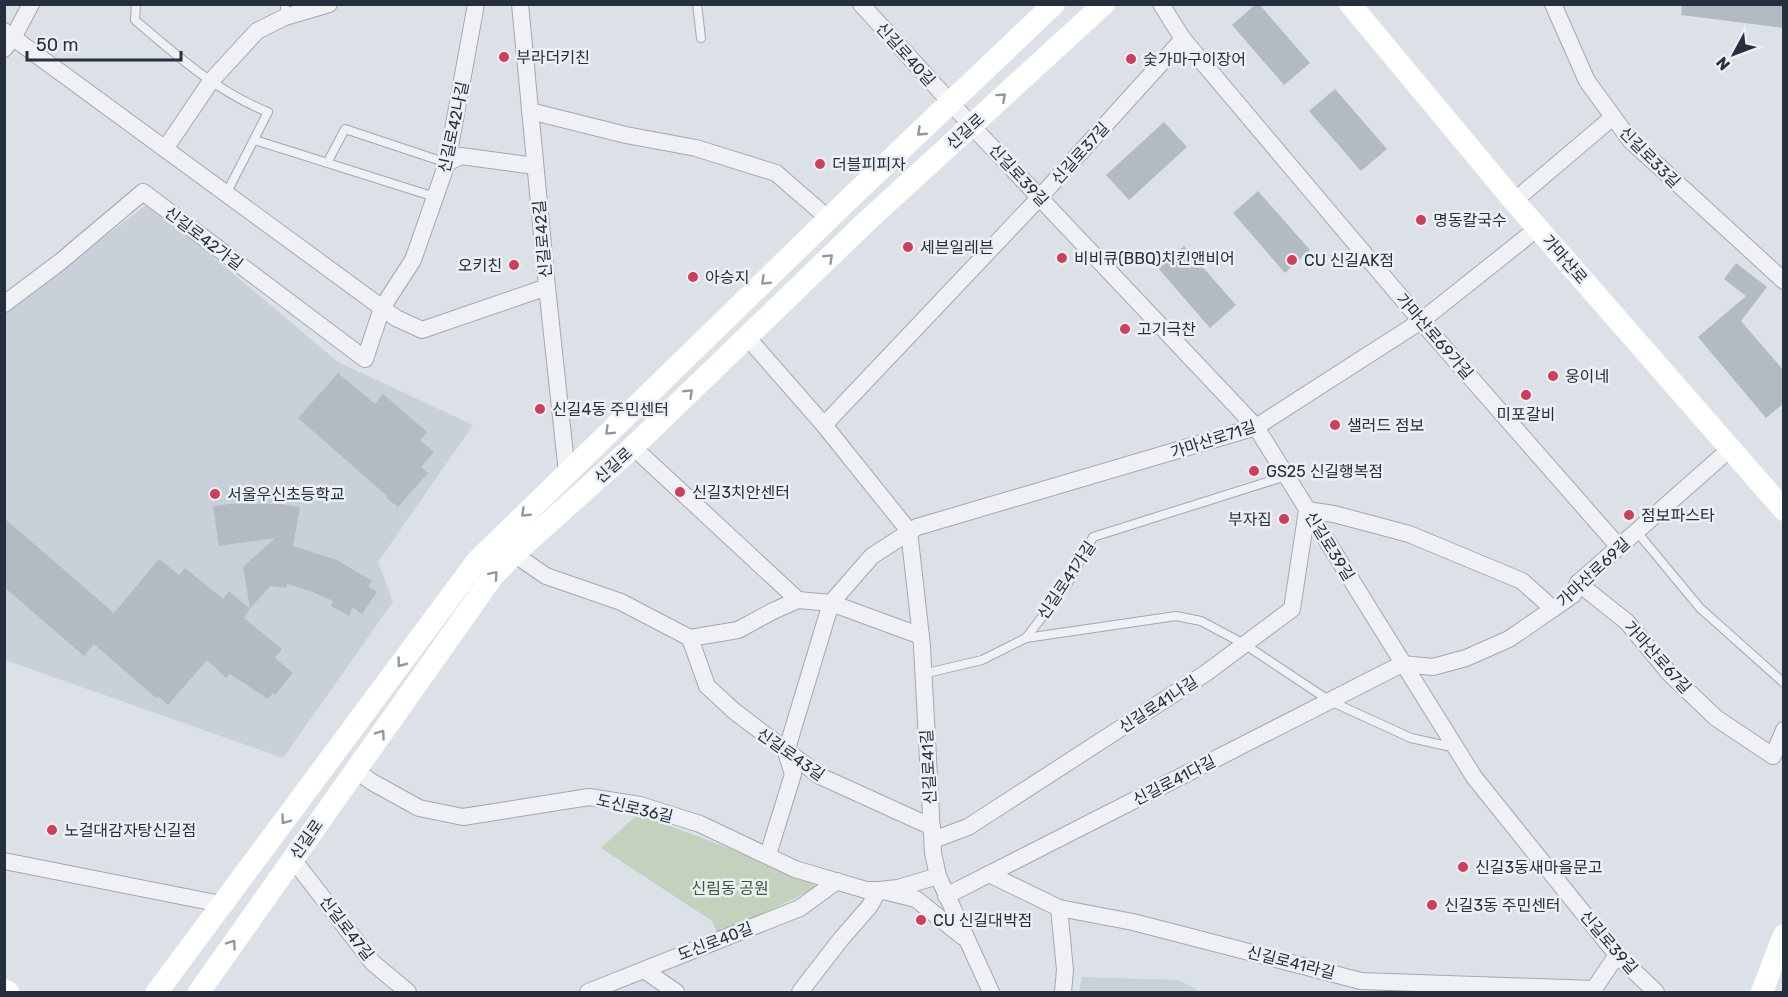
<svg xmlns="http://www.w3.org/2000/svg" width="1788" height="997" font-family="Rubik,'Noto Sans KR',sans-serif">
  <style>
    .built { fill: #cad0d9 }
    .green { fill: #c3d1bd }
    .building { fill: #b4bac4 }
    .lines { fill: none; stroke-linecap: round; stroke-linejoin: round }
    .lane-casing { stroke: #a2a8b1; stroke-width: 10 }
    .street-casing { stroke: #a2a8b1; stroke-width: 18 }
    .lane { stroke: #eff1f5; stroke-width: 8 }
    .street { stroke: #eff1f5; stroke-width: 16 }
    .secondary { stroke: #fff; stroke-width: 22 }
    .oneway { stroke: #92979e }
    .poi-dot { fill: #cf3e5a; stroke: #ecf0f5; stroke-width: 2 }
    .labels { text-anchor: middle; stroke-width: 5; stroke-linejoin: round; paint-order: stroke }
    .street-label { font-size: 16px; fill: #262f3d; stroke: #ecf0f5 }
    .poi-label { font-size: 16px; fill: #262f3d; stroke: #ecf0f5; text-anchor: start }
    .park-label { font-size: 16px; fill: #3c5933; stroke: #ecf0f5 }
  </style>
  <rect width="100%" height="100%" fill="#dce1e7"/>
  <!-- built -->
  <g class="built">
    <polygon points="149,203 338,362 473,425 378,562 393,602 283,758 5,660 5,312"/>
    <polygon points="1082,977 1179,980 1201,992 1079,992"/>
  </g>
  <!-- green -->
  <polygon class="green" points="638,814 825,884 718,935 712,921 601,848"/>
  <!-- building -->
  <g class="building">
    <polygon points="1256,4 1259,4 1310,63 1284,85 1232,25"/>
    <polygon points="1682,4 1784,4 1784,28 1681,15"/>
    <polygon points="1335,89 1387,149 1361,171 1309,111"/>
    <polygon points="1164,122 1187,147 1129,200 1106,175"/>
    <polygon points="1258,191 1310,250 1285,273 1233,213"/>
    <polygon points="1184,246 1236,305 1210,328 1158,268"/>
    <polygon points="1736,263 1767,287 1741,321 1784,371 1784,403 1766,418 1698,337 1746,296 1724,279"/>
    <polygon points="338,373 375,404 383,394 427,432 420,440 434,452 421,467 428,473 398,507 386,498 387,496 298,418"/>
    <polygon points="239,503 279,504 300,507 293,546 337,560 372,581 368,586 377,592 362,614 353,607 349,616 331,606 333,601 310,591 287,584 286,588 270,586 250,609 243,567 275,538 219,546 213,506"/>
    <polygon points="4,518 114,613 159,559 179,575 185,568 223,599 229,591 250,609 244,618 282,649 275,658 293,673 275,695 273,693 268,699 230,674 226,678 207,660 168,705 158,696 156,698 94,644 84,656 4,587"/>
  </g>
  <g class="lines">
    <defs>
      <g id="lane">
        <path d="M136 4 135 20C176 55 217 92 268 112L226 194"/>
        <polyline points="285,4 285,17"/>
        <polyline points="697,4 701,38"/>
        <polyline points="255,140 435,197"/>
        <polyline points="327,163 345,129 447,163"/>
        <polyline points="1637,532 1700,608 1784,683"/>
        <polyline points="1026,638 1176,616 1201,621 1244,644 1330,701 1411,738 1456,748"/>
        <polyline points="923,674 982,660 1026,638 1068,583 1093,537 1286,476"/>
      </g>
      <g id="street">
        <polyline points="520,4 547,287 567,473"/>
        <polyline points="861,4 971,125 1256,427 1474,777 1617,955 1656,992"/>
        <polyline points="1553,4 1587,81 1630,140 1784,281"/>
        <polyline points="4,31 396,318 422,330 547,287"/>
        <polyline points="1183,39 1421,321 1619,547"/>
        <polyline points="4,49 13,38 31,4"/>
        <polyline points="530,111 626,135 696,148 776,173 829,219"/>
        <polyline points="165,149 211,81 257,31 285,17 329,4"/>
        <polyline points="447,163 461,156 535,166"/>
        <polyline points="1514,201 1613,117"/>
        <polyline points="4,304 60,262 143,192 365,359 382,308 413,260 447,163 476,4"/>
        <polyline points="747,337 824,425 909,531 922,646 933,853 938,876 991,992"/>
        <polyline points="824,425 1040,197 1183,39 1161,4"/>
        <polyline points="633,447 798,600"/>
        <polyline points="514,554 546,576 621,602 690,638 738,630 773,611 798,600 831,603 921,636"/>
        <polyline points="1578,583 1627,622 1670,674 1716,718 1773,756 1784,730"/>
        <polyline points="690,638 707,686 734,711 820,776 932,827"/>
        <polyline points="355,770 372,782 419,808 463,817 589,797 640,805 700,824 795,869 815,875 866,890 879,890 916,899 963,937"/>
        <polyline points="933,840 968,827 1206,673 1292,609 1307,510 1334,514 1409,534 1522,581 1553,609"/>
        <polyline points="768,855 793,774 786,752 831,603 872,556 917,527 1256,427 1421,321 1538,228"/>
        <polyline points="292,858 373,963 408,992"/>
        <polyline points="4,861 221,904"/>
        <polyline points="989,874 1059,908 1133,922 1361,981 1594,989 1617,955"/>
        <polyline points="946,896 1402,664 1433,667 1466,658 1509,639 1573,595 1578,583 1730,449"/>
        <polyline points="1059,908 1065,970 1063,992"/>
        <polyline points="644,970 676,992"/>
        <polyline points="588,992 800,908 837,881"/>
        <polyline points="800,992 841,939 869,907 879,890 898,888 938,876"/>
      </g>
    </defs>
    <!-- lane casing -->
    <use href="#lane" class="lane-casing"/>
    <!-- street casing -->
    <use href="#street" class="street-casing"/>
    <!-- lane -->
    <use href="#lane" class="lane"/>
    <!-- street -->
    <use href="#street" class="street"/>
    <!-- secondary -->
    <g class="secondary">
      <polyline points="1350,4 1514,201 1784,510"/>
      <polyline points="4,990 8,992"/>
      <polyline points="157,992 477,561 847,201 1054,4"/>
      <polyline points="199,992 493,576 514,554 633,447 866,222 1104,4"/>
      <polyline points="1762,992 1784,935"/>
    </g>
  </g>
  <!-- one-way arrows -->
  <defs><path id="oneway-chevron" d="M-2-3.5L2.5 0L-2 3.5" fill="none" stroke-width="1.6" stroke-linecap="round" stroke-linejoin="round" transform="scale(1.5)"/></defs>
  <g class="oneway">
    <use href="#oneway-chevron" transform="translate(1002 97) rotate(-42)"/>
    <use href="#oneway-chevron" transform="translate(921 132) rotate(137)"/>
    <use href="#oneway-chevron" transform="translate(829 258) rotate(-44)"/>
    <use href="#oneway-chevron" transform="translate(765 281) rotate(136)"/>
    <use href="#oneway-chevron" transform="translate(689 393) rotate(-44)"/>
    <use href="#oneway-chevron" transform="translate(609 431) rotate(136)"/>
    <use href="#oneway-chevron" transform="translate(525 513) rotate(136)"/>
    <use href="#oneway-chevron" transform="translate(494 575) rotate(-49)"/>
    <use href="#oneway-chevron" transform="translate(401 663) rotate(127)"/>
    <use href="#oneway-chevron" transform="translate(381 734) rotate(-55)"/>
    <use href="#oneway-chevron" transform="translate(285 820) rotate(126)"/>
    <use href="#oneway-chevron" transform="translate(232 944) rotate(-55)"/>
  </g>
  <!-- markers -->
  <g class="poi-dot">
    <circle cx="504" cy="57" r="6"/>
    <circle cx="1131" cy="59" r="6"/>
    <circle cx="820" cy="164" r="6"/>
    <circle cx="1421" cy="220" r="6"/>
    <circle cx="908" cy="247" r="6"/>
    <circle cx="1062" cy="258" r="6"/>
    <circle cx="1292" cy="260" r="6"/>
    <circle cx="514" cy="265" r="6"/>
    <circle cx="693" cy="277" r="6"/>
    <circle cx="1125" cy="329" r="6"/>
    <circle cx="1553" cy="376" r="6"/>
    <circle cx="1526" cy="395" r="6"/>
    <circle cx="540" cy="409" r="6"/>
    <circle cx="1335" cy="425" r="6"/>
    <circle cx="1254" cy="471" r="6"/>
    <circle cx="680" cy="492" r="6"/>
    <circle cx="215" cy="494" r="6"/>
    <circle cx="1629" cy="515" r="6"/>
    <circle cx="1284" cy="519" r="6"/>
    <circle cx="52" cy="830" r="6"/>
    <circle cx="1463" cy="867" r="6"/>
    <circle cx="1432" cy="905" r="6"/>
    <circle cx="921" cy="920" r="6"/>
  </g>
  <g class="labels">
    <!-- street labels -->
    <g class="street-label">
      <text transform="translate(906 54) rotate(48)" y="6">신길로40길</text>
      <text transform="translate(453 127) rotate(-78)" y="6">신길로42나길</text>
      <text transform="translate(965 131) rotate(-42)" y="6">신길로</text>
      <text transform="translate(1080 153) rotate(-48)" y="6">신길로37길</text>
      <text transform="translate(1650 157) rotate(45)" y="6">신길로33길</text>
      <text transform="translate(1019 175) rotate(47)" y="6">신길로39길</text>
      <text transform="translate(204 238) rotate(37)" y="6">신길로42가길</text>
      <text transform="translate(542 239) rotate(-95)" y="6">신길로42길</text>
      <text transform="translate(1565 259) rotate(49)" y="6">가마산로</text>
      <text transform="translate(1435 336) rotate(49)" y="6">가마산로69가길</text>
      <text transform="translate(1213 439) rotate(-18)" y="6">가마산로71길</text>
      <text transform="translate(613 465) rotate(-42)" y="6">신길로</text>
      <text transform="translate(1330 546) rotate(58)" y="6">신길로39길</text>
      <text transform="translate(1593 572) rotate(-43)" y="6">가마산로69길</text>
      <text transform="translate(1066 580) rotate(-56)" y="6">신길로41가길</text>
      <text transform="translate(1658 657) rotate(48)" y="6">가마산로67길</text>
      <text transform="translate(1158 704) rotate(-33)" y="6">신길로41나길</text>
      <text transform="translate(791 754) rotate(35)" y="6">신길로43길</text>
      <text transform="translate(928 767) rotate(-93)" y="6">신길로41길</text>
      <text transform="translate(1174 780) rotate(-27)" y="6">신길로41다길</text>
      <text transform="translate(635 808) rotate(13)" y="6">도신로36길</text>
      <text transform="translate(306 839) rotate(-55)" y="6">신길로</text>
      <text transform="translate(347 928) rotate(52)" y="6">신길로47길</text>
      <text transform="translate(715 941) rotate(-21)" y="6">도신로40길</text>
      <text transform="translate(1609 942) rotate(49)" y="6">신길로39길</text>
      <text transform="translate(1291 962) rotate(14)" y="6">신길로41라길</text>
    </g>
    <!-- poi labels -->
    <g class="poi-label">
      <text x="516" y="63">부라더키친</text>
      <text x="1143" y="65">숯가마구이장어</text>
      <text x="832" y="170">더블피피자</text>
      <text x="1433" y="226">명동칼국수</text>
      <text x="920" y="253">세븐일레븐</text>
      <text x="1074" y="264">비비큐(BBQ)치킨앤비어</text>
      <text x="1304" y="266">CU 신길AK점</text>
      <text x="502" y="271" text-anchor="end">오키친</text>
      <text x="705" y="283">아승지</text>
      <text x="1137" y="335">고기극찬</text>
      <text x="1565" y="382">웅이네</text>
      <text x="552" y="415">신길4동 주민센터</text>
      <text x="1526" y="420" text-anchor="middle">미포갈비</text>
      <text x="1347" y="431">샐러드 점보</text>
      <text x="1266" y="477">GS25 신길행복점</text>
      <text x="692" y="498">신길3치안센터</text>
      <text x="227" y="500">서울우신초등학교</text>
      <text x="1641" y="521">점보파스타</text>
      <text x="1272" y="525" text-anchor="end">부자집</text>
      <text x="64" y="836">노걸대감자탕신길점</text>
      <text x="1475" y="873">신길3동새마을문고</text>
      <text x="1444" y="911">신길3동 주민센터</text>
      <text x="933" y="926">CU 신길대박점</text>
    </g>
    <!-- park labels -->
    <g class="park-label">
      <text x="730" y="894">신림동 공원</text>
    </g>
  </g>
  <!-- border -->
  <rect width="1788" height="997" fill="none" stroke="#262f3d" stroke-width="12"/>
  <!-- north arrow -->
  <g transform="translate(1734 54) rotate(229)" stroke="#ecf0f5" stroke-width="4.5" paint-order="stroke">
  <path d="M0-4.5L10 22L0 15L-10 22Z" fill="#262f3d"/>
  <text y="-9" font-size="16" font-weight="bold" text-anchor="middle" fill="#262f3d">N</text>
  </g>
  <!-- scale -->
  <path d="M27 51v9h154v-9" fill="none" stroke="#262f3d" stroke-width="3"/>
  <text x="36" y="51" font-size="18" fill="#262f3d" stroke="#ecf0f5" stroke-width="4.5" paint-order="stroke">50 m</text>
</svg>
